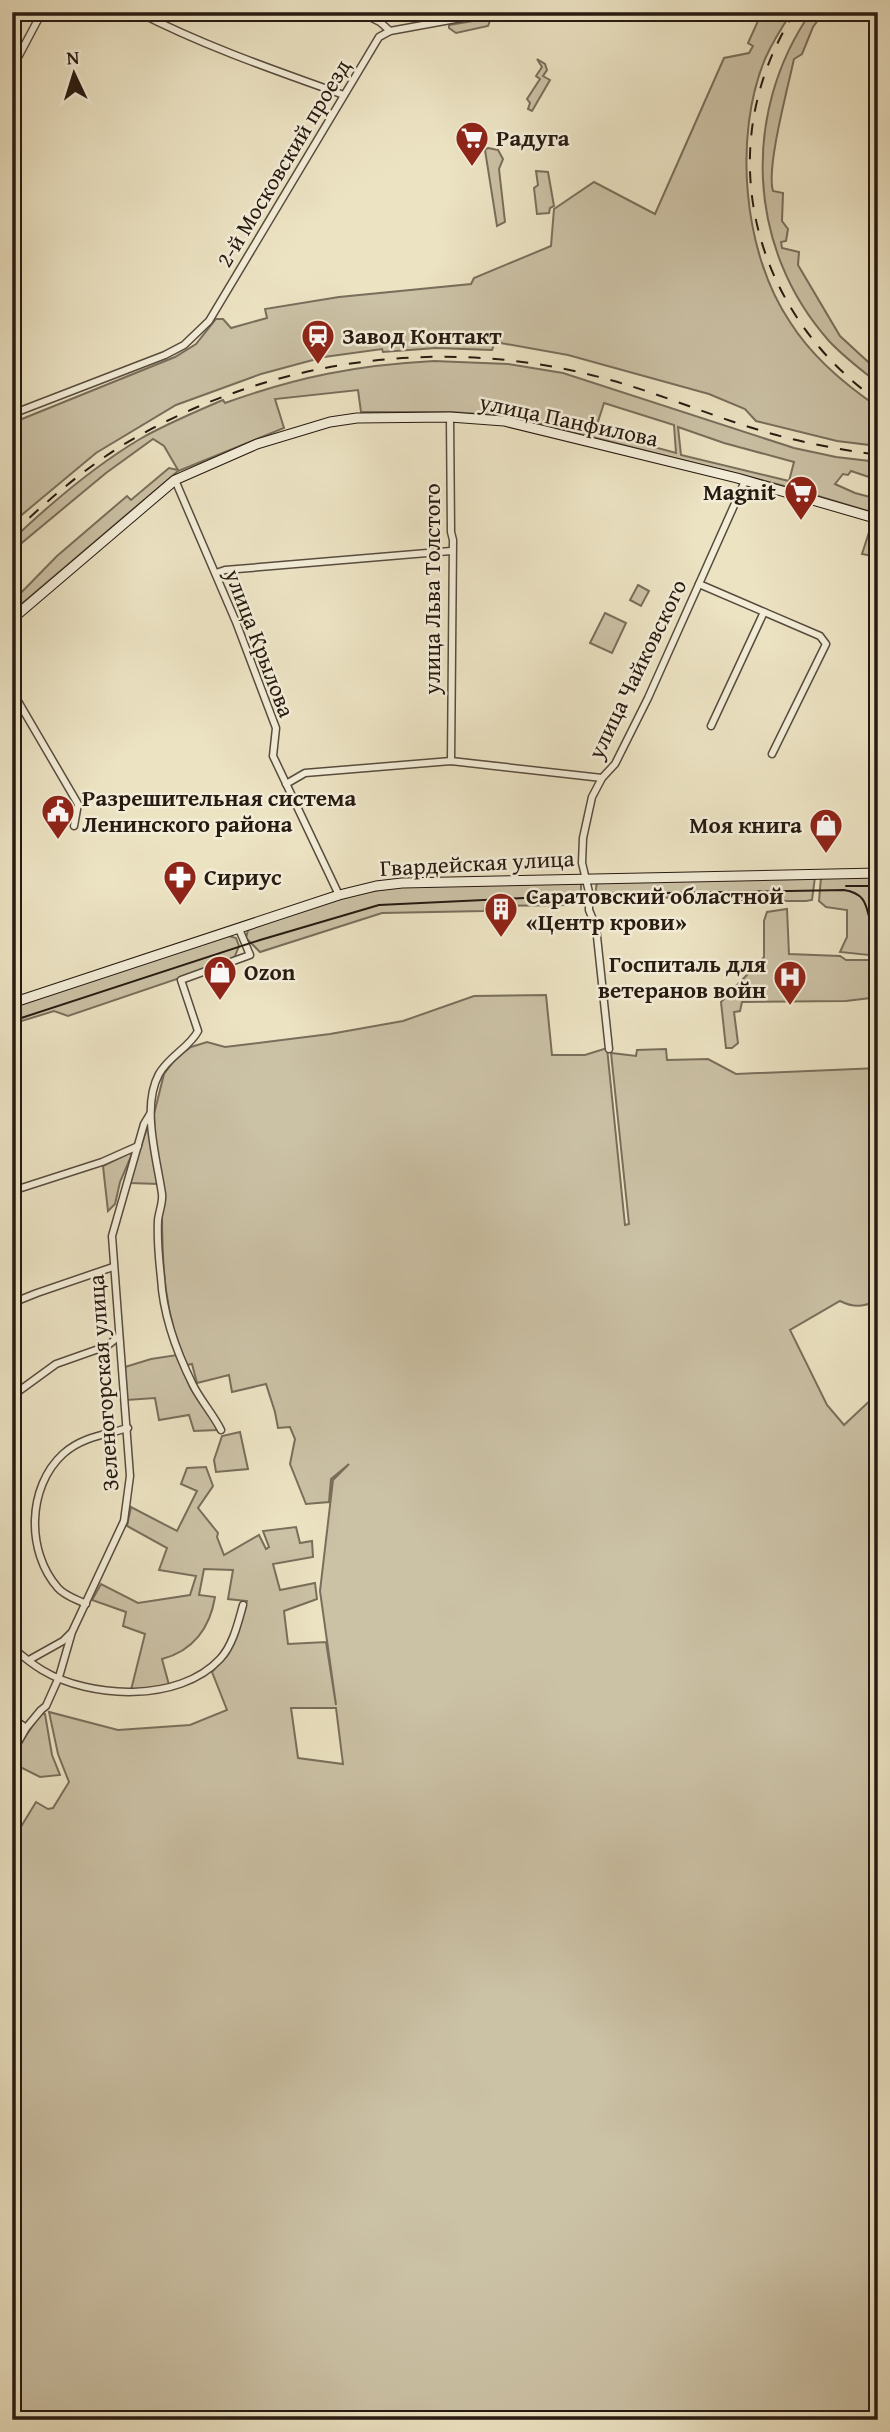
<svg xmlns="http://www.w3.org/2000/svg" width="890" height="2432" font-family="'Gentium Book Plus',serif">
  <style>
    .green { fill: #cbc1a5; stroke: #796e5b; stroke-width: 2; fill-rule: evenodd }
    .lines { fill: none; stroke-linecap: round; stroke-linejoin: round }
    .street-casing { stroke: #584c3e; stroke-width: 9 }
    .secondary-casing { stroke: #271a11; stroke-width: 11 }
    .street { stroke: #f3edd8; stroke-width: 6 }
    .secondary { stroke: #f3edd8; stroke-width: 9 }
    .tram { stroke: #271a11; stroke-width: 2 }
    .rail { stroke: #271a11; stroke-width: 2; stroke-dasharray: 12 12; stroke-linecap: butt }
    .labels { text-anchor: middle; stroke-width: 5; stroke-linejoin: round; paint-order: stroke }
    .poi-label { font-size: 23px; font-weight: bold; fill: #271a11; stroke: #f3edd8; text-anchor: start }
    .street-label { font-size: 23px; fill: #271a11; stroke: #f3edd8 }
  </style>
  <rect width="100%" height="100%" fill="#ece3c3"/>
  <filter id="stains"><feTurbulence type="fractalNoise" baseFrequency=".00286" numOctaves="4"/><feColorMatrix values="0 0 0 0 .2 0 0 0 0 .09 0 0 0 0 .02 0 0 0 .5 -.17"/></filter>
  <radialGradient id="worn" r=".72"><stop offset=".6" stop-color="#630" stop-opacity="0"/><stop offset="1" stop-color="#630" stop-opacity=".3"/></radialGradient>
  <!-- green -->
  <g class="green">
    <path d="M762 12H792C782 27 772 43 765 59 733 136 743 253 790 322 812 357 844 384 878 407V446L837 441 756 421 745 409 709 394 568 355 495 342 492 350 436 348 383 352 382 349 324 357 261 374 176 405 96 453 12 523V423L175 357 196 344 216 319H223L231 328 267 318 265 309 339 297 471 284 474 278 551 246 554 209 594 182 655 214 724 58 749 53 753 46 748 43Z"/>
    <path d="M811 12H824L813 27 802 54 794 59C788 87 766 168 773 191L783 193 782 221 788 229 786 241 781 242 782 248 799 252 798 265 840 336 878 371V383C861 370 843 356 829 341 747 249 741 113 811 12Z"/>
    <polygon points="491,18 488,26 456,33 449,28 449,25"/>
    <polygon points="537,59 545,64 547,70 543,76 550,80 532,111 528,109 530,103 527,99 540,79 536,76 542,67"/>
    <polygon points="488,148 498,150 503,159 499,169 505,222 497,226 485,150"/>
    <polygon points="536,171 548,172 554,206 550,208 549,213 537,214 534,188 538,185"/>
    <path d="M434 361 508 364 563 373 794 448 836 457 878 462V480L851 471 848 475 843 474 835 484 855 493 878 499V514L788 487 509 416 450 412H361L358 390 275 399 284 428 178 471 12 612V602L57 556 127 496 131 500 169 468 178 470 164 446 153 439 106 473 12 551V540C51 503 93 467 140 439 166 424 195 412 223 400L225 403C297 377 357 365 434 361ZM604 403 674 425 676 453 595 431ZM678 427 724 443 794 462 789 481 681 455Z"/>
    <polygon points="872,523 878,524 878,557 862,554"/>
    <polygon points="638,585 649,591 641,606 630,600"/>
    <polygon points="605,613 626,623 612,653 590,643"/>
    <polygon points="878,876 878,956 840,952 847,937 847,910 826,907 819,901 821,877"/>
    <polygon points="815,877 812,900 806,901 713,901 697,897 600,899 595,895 597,882"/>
    <path d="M581 883V900L571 905 485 906 484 911 382 913 260 952 246 938 248 930C298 912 348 892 401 887Z"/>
    <polygon points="787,909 789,954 840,956 846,960 878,960 878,997 846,1001 742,1002 740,1011 734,1012 738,1043 732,1048 726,1048 721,1002 764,957 764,921 767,912"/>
    <polygon points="229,936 236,938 239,946 235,956 230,961 68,1016 54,1011 12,1024 12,1006"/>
    <path d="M546 995 552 1055H585L607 1048 625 1225 629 1224 611 1053 636 1056 637 1050 666 1049 667 1060 708 1059 736 1074 878 1068V1300C864 1307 854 1308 840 1301L790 1330 827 1405 844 1425 878 1393V2420H12V1838L20 1837 19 1830 36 1802 48 1809 53 1808 69 1782 58 1754 49 1712 118 1730 190 1725 227 1710 212 1672C230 1652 240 1628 247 1601L228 1599 233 1570 204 1569 199 1595 215 1597C210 1628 193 1651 162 1659L169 1685 131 1690 145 1634 123 1626 126 1612 92 1600 101 1584 138 1603 190 1595 196 1576 159 1570 167 1548 127 1526 131 1507 177 1531 197 1491 181 1484 187 1468 206 1467 213 1486 198 1508 218 1533 217 1537 224 1555 259 1535 266 1549 269 1547 263 1531 296 1527 300 1543 312 1541 313 1557 273 1564 280 1590 315 1583 317 1599 284 1611 288 1644 326 1642 336 1705 320 1591 333 1480 349 1464 331 1479 329 1502 306 1504 290 1464 295 1439 290 1427 278 1428 275 1412 266 1384 232 1392 229 1375 197 1383 192 1364 187 1365C164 1316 162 1264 162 1211L165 1199 155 1147 154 1114 164 1074 176 1058 191 1047 207 1042 225 1047 330 1034 403 1021 474 996ZM291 1708H336L343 1764 298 1758Z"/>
    <polygon points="148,1125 150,1125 159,1184 129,1183"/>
    <polygon points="129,1153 132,1154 120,1182 115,1204 108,1211 103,1166"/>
    <polygon points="177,1355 191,1389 215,1424 217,1430 194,1431 189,1415 159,1420 155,1398 127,1400 125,1367 151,1359"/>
    <polygon points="240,1432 248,1469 216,1472 214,1460 222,1436"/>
    <polygon points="41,1713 45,1714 52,1755 60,1775 40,1777 12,1763 12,1757"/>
  </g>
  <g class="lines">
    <defs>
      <g id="street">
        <path d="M138 12C204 46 274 70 344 95"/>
        <polyline points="360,12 380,22 390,31"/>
        <polyline points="12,78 15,63 42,12"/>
        <polyline points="12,414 165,355 184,345 209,321 379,37 390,31 494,12"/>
        <polyline points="450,417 451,532 453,540 451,761"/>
        <polyline points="175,480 236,622 276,728 273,756 339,895"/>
        <polyline points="216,573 225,570 451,551"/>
        <polyline points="699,584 820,636 826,644 772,754"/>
        <polyline points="878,635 875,681 878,689"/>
        <polyline points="12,691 78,804 74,826"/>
        <polyline points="711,726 764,612"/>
        <polyline points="286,784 305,773 451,761 602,778"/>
        <polyline points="609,1049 596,927 589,910 589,892 582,863 583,838 592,797 602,778 615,764 648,698 745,481"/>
        <polyline points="12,1191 102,1162 138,1146"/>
        <polyline points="12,1303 37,1293 113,1267"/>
        <polyline points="12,1396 56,1364 107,1346 118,1337"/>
        <path d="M221 1430C213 1414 201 1401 193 1385 177 1353 163 1314 161 1278 159 1260 157 1239 158 1220 159 1211 163 1203 162 1194 157 1159 141 1107 159 1074 169 1056 189 1048 198 1031L181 980 250 955 239 929"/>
        <path d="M86 1604C76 1599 65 1596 58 1588 26 1552 27 1487 63 1454 82 1437 104 1435 128 1428"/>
        <path d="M12 1647C21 1655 32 1664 42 1670 90 1699 179 1703 220 1659 233 1645 238 1623 243 1605"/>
        <polyline points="29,1660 63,1641 71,1633"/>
        <polyline points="12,1718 26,1728"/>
        <polyline points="12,1753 26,1728 41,1710 46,1706 59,1677 72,1632 124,1521 130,1476 112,1236 144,1124 150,1114"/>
      </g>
      <g id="secondary">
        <polyline points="12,619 175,480 257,444 330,422 357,418 450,417 504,421 737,478 878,519"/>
        <polyline points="12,1003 339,895 376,886 402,883 878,873"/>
      </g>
    </defs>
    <!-- street casing -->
    <use href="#street" class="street-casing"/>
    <!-- secondary casing -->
    <use href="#secondary" class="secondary-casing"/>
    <!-- street -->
    <use href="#street" class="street"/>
    <!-- secondary -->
    <use href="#secondary" class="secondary"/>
    <!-- tram -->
    <g class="tram">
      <polyline points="846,886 878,886"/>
      <path d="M12 1021 260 940 379 905 607 894 844 890C875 895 862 917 878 935"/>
    </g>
    <!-- rail -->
    <g class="rail">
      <path d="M795 12C709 146 751 311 878 401"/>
      <path d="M12 534C51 497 94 460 142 434 282 357 448 336 603 378 656 392 706 414 759 430 798 442 837 449 878 455"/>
    </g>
  </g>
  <!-- icons -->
  <defs>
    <symbol id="supermarket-pin" viewBox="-11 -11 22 30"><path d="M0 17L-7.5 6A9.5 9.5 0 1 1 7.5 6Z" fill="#8f2418" stroke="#f3edd8"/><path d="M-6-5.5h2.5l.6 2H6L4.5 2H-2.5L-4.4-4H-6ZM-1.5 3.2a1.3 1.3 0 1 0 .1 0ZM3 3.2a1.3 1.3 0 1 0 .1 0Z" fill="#fff"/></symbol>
    <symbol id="station-pin" viewBox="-11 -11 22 30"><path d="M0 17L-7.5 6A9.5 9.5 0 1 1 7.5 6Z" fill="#8f2418" stroke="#f3edd8"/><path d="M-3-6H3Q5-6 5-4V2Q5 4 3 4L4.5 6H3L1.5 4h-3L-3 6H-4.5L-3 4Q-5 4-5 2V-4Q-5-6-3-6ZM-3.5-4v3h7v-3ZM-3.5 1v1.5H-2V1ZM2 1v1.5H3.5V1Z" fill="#fff"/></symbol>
    <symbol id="civic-pin" viewBox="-11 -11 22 30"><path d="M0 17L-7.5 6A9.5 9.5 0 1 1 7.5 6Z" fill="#8f2418" stroke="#f3edd8"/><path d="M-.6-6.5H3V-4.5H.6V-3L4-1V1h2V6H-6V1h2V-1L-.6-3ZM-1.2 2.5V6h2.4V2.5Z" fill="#fff"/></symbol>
    <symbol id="shop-pin" viewBox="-11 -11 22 30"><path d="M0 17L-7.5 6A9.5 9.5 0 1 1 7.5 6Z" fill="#8f2418" stroke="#f3edd8"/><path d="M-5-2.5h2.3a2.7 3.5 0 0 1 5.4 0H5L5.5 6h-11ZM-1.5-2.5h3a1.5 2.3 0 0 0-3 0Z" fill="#fff"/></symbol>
    <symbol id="pharmacy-pin" viewBox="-11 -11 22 30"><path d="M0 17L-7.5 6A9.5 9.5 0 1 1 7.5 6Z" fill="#8f2418" stroke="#f3edd8"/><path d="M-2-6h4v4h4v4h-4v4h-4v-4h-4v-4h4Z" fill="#fff"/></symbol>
    <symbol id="building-pin" viewBox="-11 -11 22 30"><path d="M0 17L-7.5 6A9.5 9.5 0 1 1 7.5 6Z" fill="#8f2418" stroke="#f3edd8"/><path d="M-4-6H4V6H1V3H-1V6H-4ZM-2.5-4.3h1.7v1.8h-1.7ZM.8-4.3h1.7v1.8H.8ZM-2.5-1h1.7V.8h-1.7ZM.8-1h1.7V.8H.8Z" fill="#fff"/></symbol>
    <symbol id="hospital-pin" viewBox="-11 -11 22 30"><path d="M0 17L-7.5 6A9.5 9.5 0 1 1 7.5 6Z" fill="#8f2418" stroke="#f3edd8"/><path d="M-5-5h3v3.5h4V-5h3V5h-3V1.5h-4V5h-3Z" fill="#fff"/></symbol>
  </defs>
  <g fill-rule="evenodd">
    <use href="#supermarket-pin" x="453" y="119" width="38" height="52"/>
    <use href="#station-pin" x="299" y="317" width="38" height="52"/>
    <use href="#supermarket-pin" x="782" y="473" width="38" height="52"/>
    <use href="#civic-pin" x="39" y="792" width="38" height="52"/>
    <use href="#shop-pin" x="807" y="806" width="38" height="52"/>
    <use href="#pharmacy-pin" x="161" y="858" width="38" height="52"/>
    <use href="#building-pin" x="482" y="890" width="38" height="52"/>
    <use href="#shop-pin" x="201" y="953" width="38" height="52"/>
    <use href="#hospital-pin" x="771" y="958" width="38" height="52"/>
  </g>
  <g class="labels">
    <!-- poi labels -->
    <g class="poi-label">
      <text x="496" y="146">Радуга</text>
      <text x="342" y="344">Завод Контакт</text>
      <text x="776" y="500" text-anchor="end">Magnit</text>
      <text x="82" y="806">Разрешительная система<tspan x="82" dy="26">Ленинского района</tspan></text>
      <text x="802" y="833" text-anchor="end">Моя книга</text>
      <text x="204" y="885">Сириус</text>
      <text x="526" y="904">Саратовский областной<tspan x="526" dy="26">«Центр крови»</tspan></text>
      <text x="766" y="972" text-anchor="end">Госпиталь для<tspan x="766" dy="26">ветеранов войн</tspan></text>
      <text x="244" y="980">Ozon</text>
    </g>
    <!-- street labels -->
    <g class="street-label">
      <text transform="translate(283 163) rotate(-59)" y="8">2-й Московский проезд</text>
      <text transform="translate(569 420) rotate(12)" y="8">улица Панфилова</text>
      <text transform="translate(432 589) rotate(-90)" y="8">улица Льва Толстого</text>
      <text transform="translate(260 643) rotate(69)" y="8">улица Крылова</text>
      <text transform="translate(637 669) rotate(-64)" y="8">улица Чайковского</text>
      <text transform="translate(477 863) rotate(-3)" y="8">Гвардейская улица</text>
      <text transform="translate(103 1383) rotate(-94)" y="8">Зеленогорская улица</text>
    </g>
  </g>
  <!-- margin -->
  <rect width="890" height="2432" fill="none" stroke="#ece3c3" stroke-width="42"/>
  <rect x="14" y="14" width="862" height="2404" fill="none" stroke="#271a11" stroke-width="3.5"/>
  <rect x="21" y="21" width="848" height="2390" fill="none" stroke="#271a11" stroke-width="2"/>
  <!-- north arrow -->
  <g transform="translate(74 74) rotate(356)" stroke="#f3edd8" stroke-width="5" paint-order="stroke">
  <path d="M0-5L12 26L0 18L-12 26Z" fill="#271a11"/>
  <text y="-10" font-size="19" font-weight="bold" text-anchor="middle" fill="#271a11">N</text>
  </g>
  <rect width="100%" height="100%" filter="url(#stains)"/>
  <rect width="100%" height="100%" fill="url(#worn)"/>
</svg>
